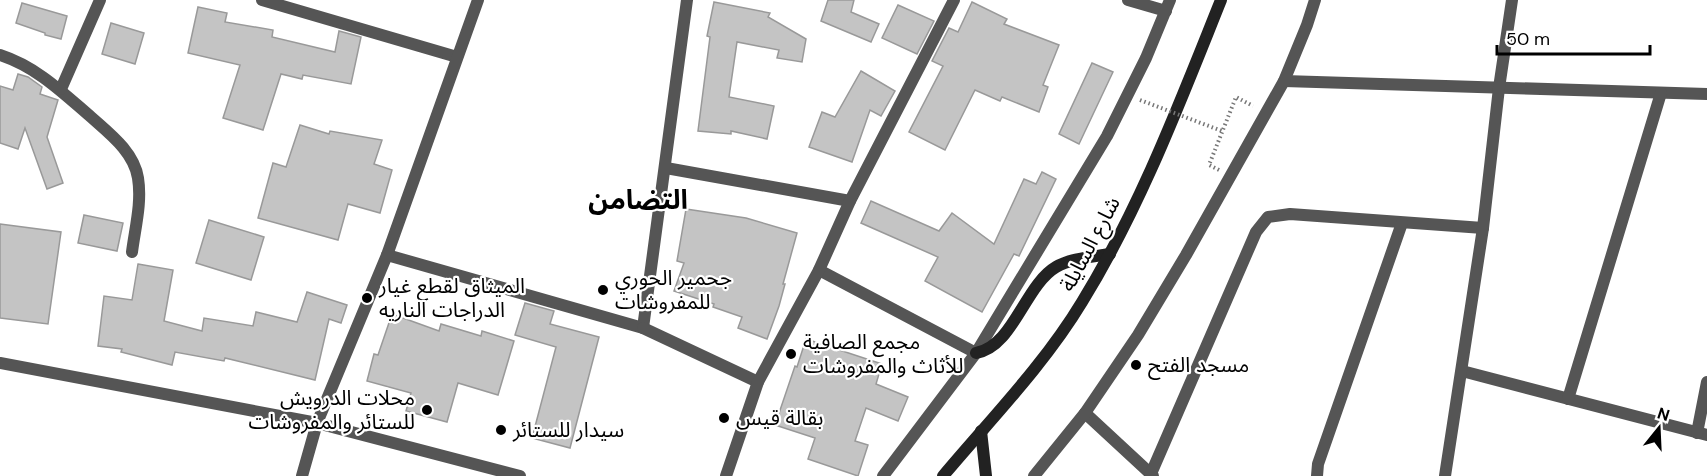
<svg xmlns="http://www.w3.org/2000/svg" width="1707" height="476" font-family="'DM Sans','Noto Sans Arabic',sans-serif">
  <style>
    .building { fill: #c4c4c4; stroke: #999; stroke-width: 1.5 }
    .lines { fill: none; stroke-linecap: round; stroke-linejoin: round }
    .path { stroke: #777; stroke-width: 4; stroke-dasharray: 1.5 3; stroke-linecap: butt }
    .minor { stroke: #555; stroke-width: 12 }
    .secondary { stroke: #222; stroke-width: 12 }
    .path-bridge { stroke: #777; stroke-width: 4; stroke-dasharray: 1.5 3; stroke-linecap: butt }
    .poi-dot { fill: #000; stroke: #fff; stroke-width: 2 }
    .labels { text-anchor: middle; stroke-width: 4.5; stroke-linejoin: round; paint-order: stroke }
    .street-label { font-size: 21px; fill: #000; stroke: #fff }
    .poi-label { font-size: 21px; fill: #000; stroke: #fff; text-anchor: start }
    .district-label { font-size: 27px; font-weight: bold; fill: #000; stroke: #fff }
  </style>
  <rect width="100%" height="100%" fill="#fff"/>
  <!-- building -->
  <g class="building">
    <polygon points="828,0 854,0 851,12 879,24 871,42 821,21"/>
    <polygon points="714,2 770,13 768,17 806,39 802,62 777,58 779,50 737,42 729,97 774,106 767,139 731,131 731,134 698,131 710,37 707,36"/>
    <polygon points="972,2 1007,19 1004,24 1059,45 1043,85 1048,87 1039,112 1002,97 1000,101 975,90 945,150 909,132 943,66 932,61 949,28 958,32"/>
    <polygon points="22,3 67,16 61,39 45,35 45,33 16,23"/>
    <polygon points="898,5 934,21 917,54 882,38"/>
    <polygon points="198,7 227,13 225,22 273,30 272,37 335,52 339,31 361,37 351,84 303,75 302,79 281,74 263,130 223,118 240,65 188,53"/>
    <polygon points="111,23 144,33 135,64 102,54"/>
    <polygon points="1092,63 1113,72 1079,144 1059,134"/>
    <polygon points="861,71 895,91 881,116 870,110 852,162 809,147 822,112 835,117"/>
    <polygon points="18,74 28,77 42,87 40,94 58,100 47,137 63,183 47,189 25,128 18,149 0,143 0,86 13,90"/>
    <polygon points="300,125 329,134 330,131 382,140 374,164 392,170 380,213 348,204 338,240 258,218 273,163 286,167"/>
    <polygon points="1042,172 1056,179 1019,256 1014,254 982,312 925,281 938,257 861,223 871,201 939,231 952,213 994,244 1024,179 1036,184"/>
    <polygon points="686,209 746,218 797,233 783,284 785,284 779,306 767,339 738,328 742,317 713,307 714,304 674,291 684,263 677,261"/>
    <polygon points="84,215 123,223 117,251 78,243"/>
    <polygon points="209,220 264,237 251,280 196,263"/>
    <polygon points="0,224 61,232 48,324 0,318"/>
    <polygon points="138,264 173,270 164,321 202,331 204,318 253,326 256,312 297,322 307,292 347,305 341,323 329,319 315,380 225,358 224,361 175,352 172,365 121,352 122,349 98,346 104,296 132,300"/>
    <polygon points="525,303 554,311 550,324 599,337 570,448 532,438 556,347 515,335"/>
    <polygon points="392,314 439,331 441,324 481,336 482,331 514,341 498,395 458,383 447,422 406,411 411,393 367,381 374,354 378,355"/>
    <polygon points="806,339 882,364 876,384 908,397 898,421 866,408 855,441 868,445 858,476 808,459 815,438 775,425 795,366 797,367"/>
  </g>
  <g class="lines">
    <!-- path -->
    <polyline class="path" points="1219,170 1209,165 1236,97 1253,106"/>
    <!-- minor -->
    <g class="minor">
      <polyline points="262,0 457,57"/>
      <polyline points="1128,0 1166,11"/>
      <path d="M0 55C37 67 63 93 91 117 110 134 134 152 138 178 142 203 135 228 132 252"/>
      <polyline points="1284,81 1707,94"/>
      <polyline points="61,89 100,0"/>
      <polyline points="666,168 850,201"/>
      <polyline points="387,255 643,328 687,0"/>
      <polyline points="819,270 976,353"/>
      <polyline points="643,328 758,382"/>
      <polyline points="0,363 317,423 520,476"/>
      <polyline points="1462,371 1707,435"/>
      <polyline points="1568,399 1661,93"/>
      <polyline points="1085,413 1153,476"/>
      <polyline points="1697,433 1707,382"/>
      <polyline points="302,476 317,423 387,255 478,0"/>
      <polyline points="726,476 758,382 819,270 850,201 954,0"/>
      <polyline points="883,476 976,353 1107,136 1146,58 1170,0"/>
      <polyline points="1034,476 1085,413 1138,335 1186,255 1284,81 1307,25 1315,0"/>
      <polyline points="1150,476 1256,232 1268,217 1290,214 1483,228"/>
      <polyline points="1317,476 1318,464 1402,223"/>
      <polyline points="1445,476 1483,228 1499,88 1512,0"/>
    </g>
    <!-- secondary -->
    <g class="secondary">
      <path d="M976 353C1013 347 1025 285 1056 267 1071 258 1093 257 1110 254"/>
      <polyline points="981,431 986,476"/>
      <path d="M943 476C990 420 1044 365 1082 302 1140 208 1180 102 1221 0"/>
    </g>
    <!-- path-bridge -->
    <polyline class="path-bridge" points="1140,100 1222,131"/>
  </g>
  <!-- markers -->
  <g class="poi-dot">
    <circle cx="603" cy="290" r="6"/>
    <circle cx="367" cy="298" r="6"/>
    <circle cx="791" cy="354" r="6"/>
    <circle cx="1136" cy="365" r="6"/>
    <circle cx="427" cy="410" r="6"/>
    <circle cx="724" cy="418" r="6"/>
    <circle cx="501" cy="430" r="6"/>
  </g>
  <g class="labels">
    <!-- street labels -->
    <g class="street-label">
      <text transform="translate(1090 244) rotate(-62)" y="7">شارع السايلة</text>
    </g>
    <!-- poi labels -->
    <g class="poi-label">
      <text x="615" y="285">جحمير الحوري<tspan x="615" dy="24">للمفروشات</tspan></text>
      <text x="379" y="293">الميثاق لقطع غيار<tspan x="379" dy="24">الدراجات الناريه</tspan></text>
      <text x="803" y="349">مجمع الصافية<tspan x="803" dy="24">للأثاث والمفروشات</tspan></text>
      <text x="1148" y="372">مسجد الفتح</text>
      <text x="415" y="405" text-anchor="end">محلات الدرويش<tspan x="415" dy="24">للستائر والمفروشات</tspan></text>
      <text x="736" y="425">بقالة قيس</text>
      <text x="513" y="437">سيدار للستائر</text>
    </g>
    <!-- district labels -->
    <g class="district-label">
      <text x="638" y="209">التضامن</text>
    </g>
  </g>
  <!-- north arrow -->
  <g transform="translate(1659 428) rotate(18)" stroke="#ffffff" stroke-width="4.5" paint-order="stroke">
  <path d="M0-4.5L10 22L0 15L-10 22Z" fill="#000000"/>
  <text y="-9" font-size="16" font-weight="bold" text-anchor="middle" fill="#000000">N</text>
  </g>
  <!-- scale -->
  <path d="M1497 45v9h153v-9" fill="none" stroke="#000000" stroke-width="3"/>
  <text x="1506" y="45" font-size="18" fill="#000000" stroke="#ffffff" stroke-width="4.5" paint-order="stroke">50 m</text>
</svg>
